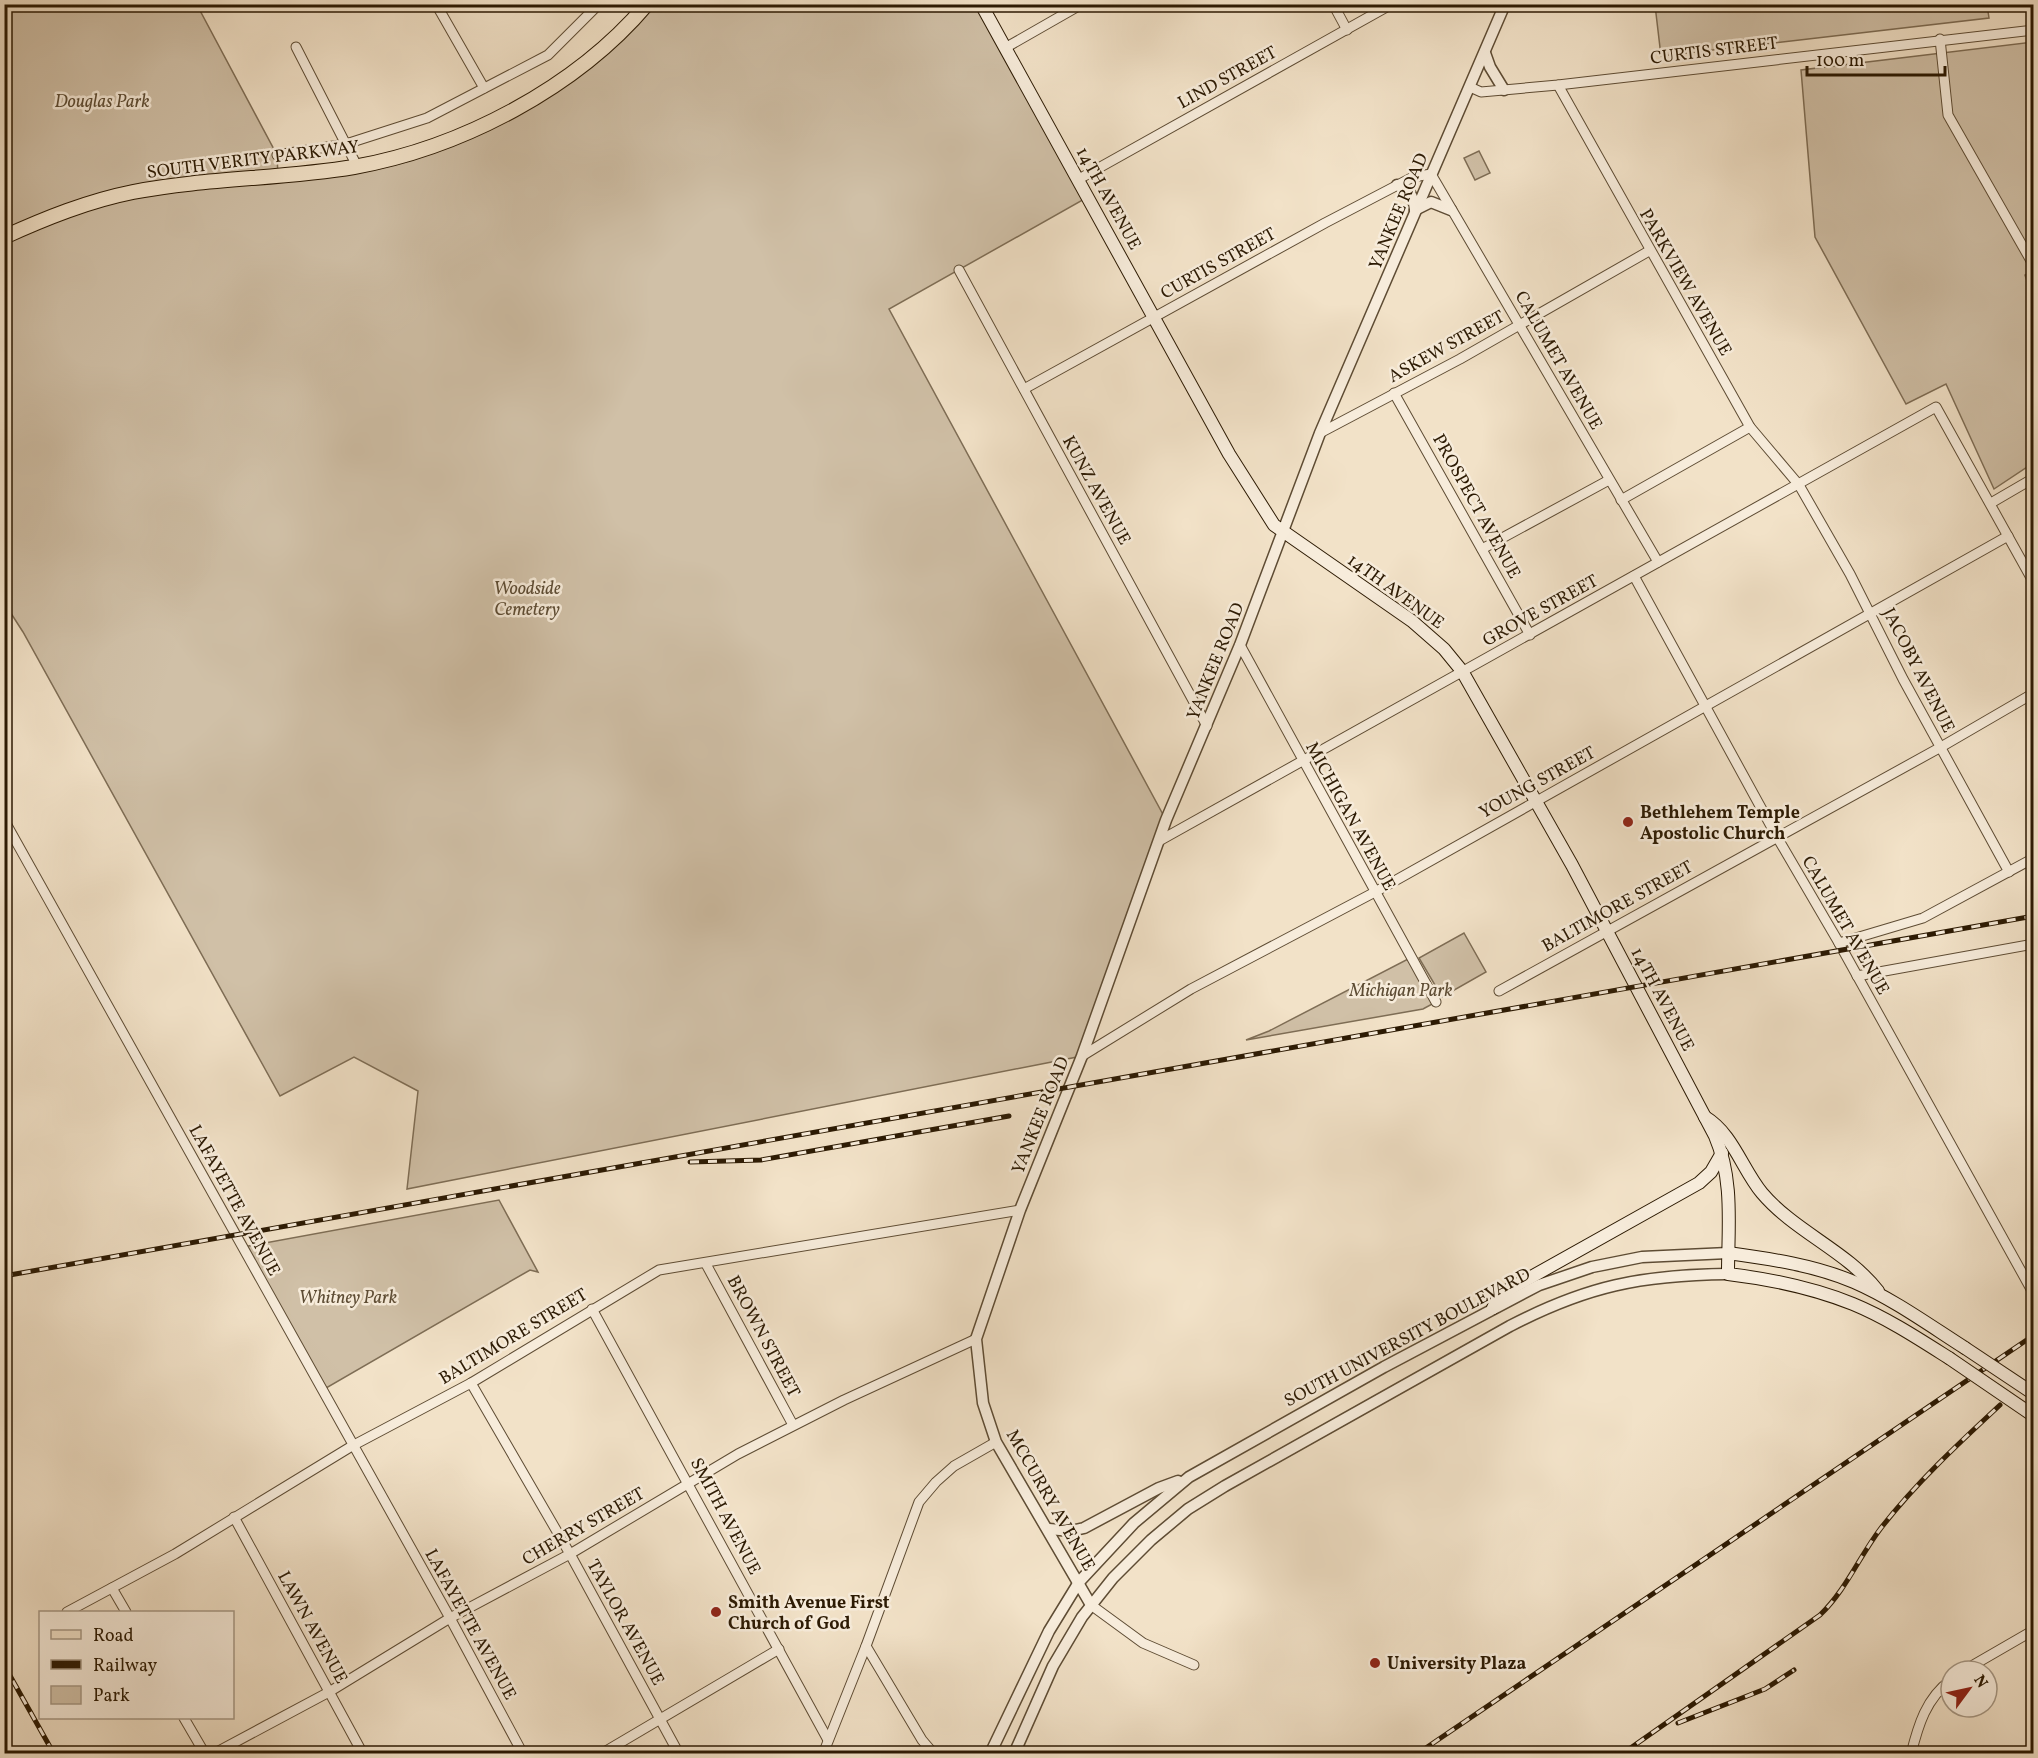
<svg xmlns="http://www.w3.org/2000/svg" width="2038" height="1758" font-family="Vollkorn,serif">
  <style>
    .green { fill: #d0c0a7; stroke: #7e6d55; stroke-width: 1.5 }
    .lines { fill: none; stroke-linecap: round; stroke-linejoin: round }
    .minor-casing { stroke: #5e4c34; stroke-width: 11 }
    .tertiary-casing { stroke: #5e4c34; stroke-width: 13 }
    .secondary-casing { stroke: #2c1a03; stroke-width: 14 }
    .primary-casing { stroke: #2c1a03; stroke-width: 16 }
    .minor { stroke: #f7ecdb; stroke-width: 9 }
    .tertiary { stroke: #f7ecdb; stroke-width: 10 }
    .secondary { stroke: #f7ecdb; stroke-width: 12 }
    .primary { stroke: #f2e2c8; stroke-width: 14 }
    .rail-casing { stroke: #2c1a03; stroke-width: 5 }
    .rail { stroke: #f7ecdb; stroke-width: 3; stroke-dasharray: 9; stroke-linecap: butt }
    .secondary-bridge-casing { stroke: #2c1a03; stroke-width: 14; stroke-linecap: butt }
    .secondary-bridge { stroke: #f7ecdb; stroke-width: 12 }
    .poi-dot { fill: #8f2418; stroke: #f7ecdb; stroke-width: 2 }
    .labels { text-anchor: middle; stroke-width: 5; stroke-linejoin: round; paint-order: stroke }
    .street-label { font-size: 18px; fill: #2c1a03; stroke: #f7ecdb }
    .park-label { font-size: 18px; font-style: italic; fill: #5d4c34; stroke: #f7ecdb }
    .poi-label { font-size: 18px; font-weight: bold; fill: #2c1a03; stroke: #f7ecdb; text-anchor: start }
  </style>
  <rect width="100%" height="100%" fill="#f2e2c8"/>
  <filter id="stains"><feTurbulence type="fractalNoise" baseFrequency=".00333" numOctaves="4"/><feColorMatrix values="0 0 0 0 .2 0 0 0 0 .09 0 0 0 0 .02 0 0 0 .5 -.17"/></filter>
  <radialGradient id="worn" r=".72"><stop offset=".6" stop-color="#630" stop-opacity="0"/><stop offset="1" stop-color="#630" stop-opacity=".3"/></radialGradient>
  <!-- green -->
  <g class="green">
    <polygon points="4,5 197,5 277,155 278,176 393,157 525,104 647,5 981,5 1088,197 889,309 1166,820 1082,1056 407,1189 418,1091 354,1057 280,1096 23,632 5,604"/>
    <polygon points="1987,5 1989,18 1661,56 1655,5"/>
    <polygon points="2033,42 2034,269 2025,275 2033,299 2033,463 1994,489 1946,384 1906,404 1815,237 1801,70"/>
    <polygon points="1479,151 1490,173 1475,180 1464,158"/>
    <polygon points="1464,933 1486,972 1442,997 1419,958"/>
    <polygon points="1410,958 1436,1002 1423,1009 1246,1040 1269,1031"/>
    <polygon points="499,1200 538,1272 530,1270 321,1391 243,1247"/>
  </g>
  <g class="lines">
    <defs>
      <g id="minor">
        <polyline points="436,4 484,88"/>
        <polyline points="1333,4 1347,30"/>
        <polyline points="1940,39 1948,115 2034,266"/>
        <polyline points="296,47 357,166"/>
        <polyline points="1005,48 1082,4"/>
        <polyline points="1558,85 1750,427 1799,485 1850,574 1903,679 2009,872"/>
        <polyline points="1470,87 1481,92 1558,85 2034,30"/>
        <polyline points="277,155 346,144 427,118 548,55 599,4"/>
        <polyline points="1079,179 1392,4"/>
        <polyline points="959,270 1207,726"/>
        <polyline points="1024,389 1325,223 1413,177 1431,174 1658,562"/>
        <polyline points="1394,393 1530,635"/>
        <polyline points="1320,433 1460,359 1649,251"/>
        <polyline points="1621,500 1750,427"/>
        <polyline points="1991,503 2034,478"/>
        <polyline points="1482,549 1609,480"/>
        <polyline points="1634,576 1777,837 1839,943 2031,1289"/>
        <polyline points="1240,645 1436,1002"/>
        <polyline points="4,820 450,1618 523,1754"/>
        <polyline points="1159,841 1936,407 2034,583"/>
        <polyline points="1839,943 1923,918 2034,858"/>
        <polyline points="1857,976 2034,944"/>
        <polyline points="1499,991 1941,747 2034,693"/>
        <polyline points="1082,1056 1191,989 1375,892 2008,536"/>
        <polyline points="706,1264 793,1425"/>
        <polyline points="592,1309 828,1740"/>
        <polyline points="471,1383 570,1554 679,1754"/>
        <polyline points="234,1517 363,1754"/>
        <polyline points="112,1588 126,1612"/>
        <polyline points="1091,1605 1143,1643 1194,1665"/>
        <polyline points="67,1612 175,1554 352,1446 471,1383 659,1270 1020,1210"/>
        <polyline points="866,1646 922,1740 934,1754"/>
        <polyline points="1963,1671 2034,1630"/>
        <polyline points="184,1718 205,1754"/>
        <polyline points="213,1754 329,1692 450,1618 570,1554 738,1454 844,1400 976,1339"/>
        <polyline points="601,1754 779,1649"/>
        <polyline points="823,1754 866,1646 919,1502 936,1482 954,1466 996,1442"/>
        <path d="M1911 1754C1918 1726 1926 1698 1951 1680"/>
      </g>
      <g id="tertiary">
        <polyline points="1485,53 1490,67 1504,90"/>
        <path d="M1397 185C1410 190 1413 195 1415 209"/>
        <polyline points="1415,210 1431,202 1451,210"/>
        <polyline points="1049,1529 1071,1531 1084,1528 1159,1488 1178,1481"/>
        <polyline points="1091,1605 996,1442 983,1403 976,1339 1020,1210 1082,1056 1166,820 1240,645 1320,433 1505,4"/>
        <polyline points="990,1754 1049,1631 1079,1582 1134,1523 1189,1477 1384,1367 1539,1285 1592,1267 1642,1257 1728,1253"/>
        <path d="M1014 1754 1053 1666 1082 1617 1113 1578 1151 1540 1188 1509 1225 1486 1510 1326C1587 1286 1641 1275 1728 1274"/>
      </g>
      <g id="secondary">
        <path d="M981 4 1229 454 1274 525 1412 621 1444 649 1462 671 1572 865 1715 1136C1734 1180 1728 1227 1728 1274 1770 1279 1813 1288 1853 1304 1887 1318 1919 1339 1949 1358"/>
        <path d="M1705 1117C1733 1134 1742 1169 1762 1193 1795 1232 1847 1251 1878 1291"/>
        <path d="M1728 1253C1771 1259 1814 1265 1854 1282 1893 1299 1929 1325 1965 1348"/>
        <polyline points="1493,1308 1499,1295 1699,1183 1711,1172 1722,1153"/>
      </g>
      <path id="primary" d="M4 237C46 218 88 201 133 192 205 178 281 179 354 167 461 148 576 88 647 4"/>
    </defs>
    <!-- minor casing -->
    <use href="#minor" class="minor-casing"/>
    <!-- tertiary casing -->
    <use href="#tertiary" class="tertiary-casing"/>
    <!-- secondary casing -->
    <use href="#secondary" class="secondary-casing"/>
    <!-- primary casing -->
    <use href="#primary" class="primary-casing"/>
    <!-- minor -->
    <use href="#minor" class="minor"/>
    <!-- tertiary -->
    <use href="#tertiary" class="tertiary"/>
    <!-- secondary -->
    <use href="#secondary" class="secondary"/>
    <!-- primary -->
    <use href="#primary" class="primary"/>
    <defs>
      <g id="rail">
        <polyline points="690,1162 761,1160 1009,1116"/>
        <polyline points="4,1276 2034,916"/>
        <polyline points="4,1665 54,1754"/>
        <polyline points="1678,1723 1765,1689 1794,1670"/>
        <polyline points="1417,1754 2034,1335"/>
        <path d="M1622 1754 1820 1615C1846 1590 1859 1557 1881 1528 1916 1483 1958 1444 2000 1405"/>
      </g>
    </defs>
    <!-- rail casing -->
    <use href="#rail" class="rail-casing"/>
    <!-- rail -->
    <use href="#rail" class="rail"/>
    <defs>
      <g id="secondary-bridge">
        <polyline points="1965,1348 2034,1394"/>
        <polyline points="1949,1358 2034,1416"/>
      </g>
    </defs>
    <!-- secondary-bridge casing -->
    <use href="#secondary-bridge" class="secondary-bridge-casing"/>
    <!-- secondary-bridge -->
    <use href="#secondary-bridge" class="secondary-bridge"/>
  </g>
  <!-- markers -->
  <g class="poi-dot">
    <circle cx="1628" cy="822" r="6"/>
    <circle cx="716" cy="1612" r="6"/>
    <circle cx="1375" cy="1663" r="6"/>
  </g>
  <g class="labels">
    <!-- street labels -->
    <g class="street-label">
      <text transform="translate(1714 50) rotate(-7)" y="6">CURTIS STREET</text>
      <text transform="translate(1227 77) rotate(-29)" y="6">LIND STREET</text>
      <text transform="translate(253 159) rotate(-7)" y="6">SOUTH VERITY PARKWAY</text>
      <text transform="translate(1109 198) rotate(61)" y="6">14TH AVENUE</text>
      <text transform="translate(1398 211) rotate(-67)" y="6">YANKEE ROAD</text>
      <text transform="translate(1218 263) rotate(-29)" y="6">CURTIS STREET</text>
      <text transform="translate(1686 282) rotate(60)" y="6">PARKVIEW AVENUE</text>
      <text transform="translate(1446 346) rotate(-29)" y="6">ASKEW STREET</text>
      <text transform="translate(1559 360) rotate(60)" y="6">CALUMET AVENUE</text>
      <text transform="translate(1097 490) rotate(61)" y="6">KUNZ AVENUE</text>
      <text transform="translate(1477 506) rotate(61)" y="6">PROSPECT AVENUE</text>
      <text transform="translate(1396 591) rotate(36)" y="6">14TH AVENUE</text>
      <text transform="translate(1540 610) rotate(-29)" y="6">GROVE STREET</text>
      <text transform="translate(1215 661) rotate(-68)" y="6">YANKEE ROAD</text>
      <text transform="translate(1919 670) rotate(63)" y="6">JACOBY AVENUE</text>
      <text transform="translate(1537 782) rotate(-29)" y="6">YOUNG STREET</text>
      <text transform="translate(1351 816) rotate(61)" y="6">MICHIGAN AVENUE</text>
      <text transform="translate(1617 906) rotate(-29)" y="6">BALTIMORE STREET</text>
      <text transform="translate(1846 925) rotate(60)" y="6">CALUMET AVENUE</text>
      <text transform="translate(1663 999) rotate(62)" y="6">14TH AVENUE</text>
      <text transform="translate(1040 1115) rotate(-68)" y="6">YANKEE ROAD</text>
      <text transform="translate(235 1200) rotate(61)" y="6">LAFAYETTE AVENUE</text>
      <text transform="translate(513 1336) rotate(-31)" y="6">BALTIMORE STREET</text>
      <text transform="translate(764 1336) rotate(62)" y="6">BROWN STREET</text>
      <text transform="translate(1407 1337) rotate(-28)" y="6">SOUTH UNIVERSITY BOULEVARD</text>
      <text transform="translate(1051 1500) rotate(60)" y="6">MCCURRY AVENUE</text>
      <text transform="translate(726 1516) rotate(62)" y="6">SMITH AVENUE</text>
      <text transform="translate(583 1526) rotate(-30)" y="6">CHERRY STREET</text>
      <text transform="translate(626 1622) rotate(61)" y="6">TAYLOR AVENUE</text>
      <text transform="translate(471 1624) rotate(61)" y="6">LAFAYETTE AVENUE</text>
      <text transform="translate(313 1627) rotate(61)" y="6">LAWN AVENUE</text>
    </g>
    <!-- park labels -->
    <g class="park-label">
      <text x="102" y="107">Douglas Park</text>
      <text x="527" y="594">Woodside<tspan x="527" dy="21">Cemetery</tspan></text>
      <text x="1401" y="996">Michigan Park</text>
      <text x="348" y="1303">Whitney Park</text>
    </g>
    <!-- poi labels -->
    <g class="poi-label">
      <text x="1640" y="818">Bethlehem Temple<tspan x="1640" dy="21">Apostolic Church</tspan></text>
      <text x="728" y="1608">Smith Avenue First<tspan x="728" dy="21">Church of God</tspan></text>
      <text x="1387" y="1669">University Plaza</text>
    </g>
  </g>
  <!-- margin -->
  <rect width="2038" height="1758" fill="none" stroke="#f2e2c8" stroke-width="24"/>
  <rect x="6" y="6" width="2026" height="1746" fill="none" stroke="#2c1a03" stroke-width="3"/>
  <rect x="12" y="12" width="2014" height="1734" fill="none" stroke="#2c1a03" stroke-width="1.5"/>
  <!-- legend -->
  <rect x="39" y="1611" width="195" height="108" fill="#f7ecdb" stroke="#a69885" stroke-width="1.5"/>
  <rect x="51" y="1630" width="30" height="9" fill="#f2e2c8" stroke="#a69885" stroke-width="1.5"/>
  <text x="93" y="1641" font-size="18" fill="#2c1a03">Road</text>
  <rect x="51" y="1660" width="30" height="9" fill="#2c1a03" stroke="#a69885" stroke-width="1.5"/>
  <text x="93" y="1671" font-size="18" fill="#2c1a03">Railway</text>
  <rect x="51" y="1686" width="30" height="18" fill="#d0c0a7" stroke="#a69885" stroke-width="1.5"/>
  <text x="93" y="1701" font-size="18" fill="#2c1a03">Park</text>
  <!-- north arrow -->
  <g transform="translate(1969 1689) rotate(57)"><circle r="28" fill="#f7ecdb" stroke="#a69885" stroke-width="1.5"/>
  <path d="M0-4.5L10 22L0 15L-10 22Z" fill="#8f2418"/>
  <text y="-9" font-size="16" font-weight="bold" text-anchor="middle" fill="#2c1a03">N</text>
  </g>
  <!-- scale -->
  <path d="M1807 66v9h138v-9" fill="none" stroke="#2c1a03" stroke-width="3"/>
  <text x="1816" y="66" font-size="18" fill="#2c1a03" stroke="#f7ecdb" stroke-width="4.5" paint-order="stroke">100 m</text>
  <rect width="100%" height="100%" filter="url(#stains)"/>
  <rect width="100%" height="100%" fill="url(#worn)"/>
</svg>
